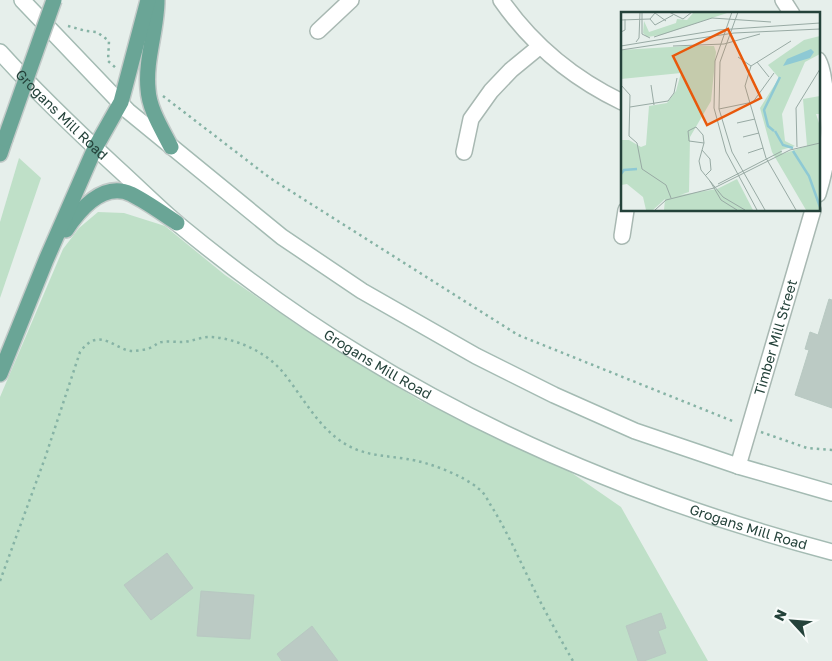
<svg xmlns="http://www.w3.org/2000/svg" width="832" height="661" font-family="'Golos Text',sans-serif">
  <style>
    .green { fill: #bfe0c8 }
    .building { fill: #bbcac4; stroke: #b8c9c2 }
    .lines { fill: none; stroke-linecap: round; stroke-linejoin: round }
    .street-casing { stroke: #a8b8b2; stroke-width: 18 }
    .secondary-casing { stroke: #a4bbb3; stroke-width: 18 }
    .primary-casing { stroke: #c2cac8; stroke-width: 18 }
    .path { stroke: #86b3a5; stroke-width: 2.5; stroke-dasharray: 2.5 4; stroke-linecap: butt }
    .street { stroke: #fff; stroke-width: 15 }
    .secondary { stroke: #fff; stroke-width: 15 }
    .primary { stroke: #6aa596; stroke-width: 15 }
    .primary-bridge-casing { stroke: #c2cac8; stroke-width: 18; stroke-linecap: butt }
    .primary-bridge { stroke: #6aa596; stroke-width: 15 }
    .labels { text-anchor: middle; stroke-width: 4.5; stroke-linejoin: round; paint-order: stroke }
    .street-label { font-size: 14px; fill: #24423a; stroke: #f7fbf9 }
    .inset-river { fill: none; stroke: #8ec9d4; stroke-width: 2.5 }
    .inset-road { fill: none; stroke: #98aaa4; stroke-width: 1 }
    .view { fill: #e8590c; fill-opacity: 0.15; stroke: #e8590c; stroke-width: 2.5 }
    .inset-edge { fill: none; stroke: #24423a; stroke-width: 2.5 }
  </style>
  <rect width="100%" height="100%" fill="#e6efeb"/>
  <!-- green -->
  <g class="green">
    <polygon points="19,158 41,178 0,298 0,222"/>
    <polygon points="98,212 124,213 165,226 225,275 299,326 419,400 569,471 621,507 708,661 0,661 0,397 63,249 79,228"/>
  </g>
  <!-- building -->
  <g class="building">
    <polygon points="829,299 832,300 832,408 795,395 809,350 805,349 810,332 818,335"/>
    <polygon points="167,553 193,588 151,620 124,585"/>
    <polygon points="201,591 254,595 250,639 197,636"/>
    <polygon points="661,613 666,628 658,631 666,653 644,661 638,661 626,626"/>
    <polygon points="312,626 338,661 282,661 277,654"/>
  </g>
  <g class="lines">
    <defs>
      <g id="street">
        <path d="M501 0C533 46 572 78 622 102"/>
        <polyline points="783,0 792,14"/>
        <polyline points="318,31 351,0"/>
        <path d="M818 60C822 67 823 75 824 82 832 122 830 155 818 194"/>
        <polyline points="464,152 471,119 491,91 511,70 539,47"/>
        <polyline points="622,236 626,210"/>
        <path id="s1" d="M738 466 813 210"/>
      </g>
      <g id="secondary">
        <polyline points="22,0 128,111 282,237 362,291 476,356 554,395 635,431 738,466 832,493"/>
        <path id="s2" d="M0 52C37 93 76 130 116 167 137 186 157 206 178 224 235 271 296 316 359 354 505 444 667 508 832 552"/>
      </g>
      <g id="primary">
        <path d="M157 0C157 30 145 60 148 89 149 109 162 129 171 147"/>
        <polyline points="0,154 5,139"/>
        <path d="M66 230C80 209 103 181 131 194 147 202 162 213 177 223"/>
        <polyline points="0,374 46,260 95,148 121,102 148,0"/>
      </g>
    </defs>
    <!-- street casing -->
    <use href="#street" class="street-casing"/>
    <!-- secondary casing -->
    <use href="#secondary" class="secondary-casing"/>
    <!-- primary casing -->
    <use href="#primary" class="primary-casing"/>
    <!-- path -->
    <g class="path">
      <polyline points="68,26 86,31 97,32 109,41 108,61 116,68"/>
      <polyline points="163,96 270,178 518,335 735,422"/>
      <polyline points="761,432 807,448 832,450"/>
      <path d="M0 581 45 458 80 352C100 324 116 352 134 351 140 350 147 350 152 347 156 345 158 342 162 342 168 341 175 342 181 342 191 342 200 337 210 337 235 338 264 351 281 370 304 397 320 434 355 449 372 456 389 456 407 459 428 462 463 475 479 489 484 492 487 499 490 504 506 529 517 555 530 581 543 608 558 635 573 661"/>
    </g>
    <!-- street -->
    <use href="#street" class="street"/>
    <!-- secondary -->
    <use href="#secondary" class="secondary"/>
    <!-- primary -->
    <use href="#primary" class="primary"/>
    <defs>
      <polyline id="primary-bridge" points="5,139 54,0"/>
    </defs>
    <!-- primary-bridge casing -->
    <use href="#primary-bridge" class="primary-bridge-casing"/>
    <!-- primary-bridge -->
    <use href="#primary-bridge" class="primary-bridge"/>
  </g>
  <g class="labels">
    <!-- street labels -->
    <g class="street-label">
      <text dy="5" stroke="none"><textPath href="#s2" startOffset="88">Grogans Mill Road</textPath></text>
      <text dy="5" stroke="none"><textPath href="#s1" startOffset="134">Timber Mill Street</textPath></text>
      <text dy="5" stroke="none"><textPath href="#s2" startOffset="492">Grogans Mill Road</textPath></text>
      <text dy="5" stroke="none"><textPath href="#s2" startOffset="898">Grogans Mill Road</textPath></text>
    </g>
  </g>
  <!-- overview -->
  <g transform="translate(621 12)">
    <rect width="199" height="199" fill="#e6efeb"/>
    <path d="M73 0H109L40 23 26 25 22 21 23 9 28 20 55 11 56 7 66 8ZM199 24V42L184 50 161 102 164 129 174 134 160 138 161 142 186 134 182 87 199 84V102H195L199 114V198H185L151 140 139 96 158 66 147 53 183 28ZM66 34H93L95 40 90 89 69 125 68 180 59 183 96 177 116 167 132 198H43L44 187 32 198H25L22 185 6 172 0 173V128H8L20 135 25 133 28 94 46 91 55 79 60 61 0 67V38Z" fill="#bfe0c8"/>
    <path d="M190 37 193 40 189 46 162 54 166 47Z" fill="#8ec9d4"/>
    <path class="inset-river" d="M153 119 147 114 143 98 159 65M154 119 162 133 172 136M172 139 188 164 199 195M0 162 3 158 16 157"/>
    <path class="inset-road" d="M21 0V22L29 26M48 0 62 7 71 0M111 0 94 49 93 96 105 140 136 198M117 0 99 50 98 97 111 140 144 198M29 7 34 13 52 3M29 7 34 1 45 9M0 8 29 7M0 20 4 18V7M33 25 91 6 150 10M170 29 130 54 124 74 145 146 175 198M15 30 18 26 19 0M0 34 97 18 199 11M52 34 103 32 139 22M0 38 113 21 199 17M117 45 130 54M136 50 148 65M0 73 9 83 8 124M30 73 33 93M9 95 47 89 53 81 56 66M98 97 132 90 153 61M116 111 134 107M8 124 16 131 21 157 45 173 50 186M122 125 138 121M83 131 68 129 67 119 75 115 82 123 83 131 78 149 80 158 102 185 124 198M176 135 175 96 199 57M81 138 89 147 90 158 85 163M127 141 142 136M89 169 100 188 116 198M97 172 161 139M34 198 45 188 93 176 169 138 199 131"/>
    <path class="view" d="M107 17 140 86 86 113 52 44Z"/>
    <rect width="199" height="199" class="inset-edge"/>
  </g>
  <!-- north arrow -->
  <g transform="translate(792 621) rotate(296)" stroke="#f7fbf9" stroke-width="4" paint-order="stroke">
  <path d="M0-4L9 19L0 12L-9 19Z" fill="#24423a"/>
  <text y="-8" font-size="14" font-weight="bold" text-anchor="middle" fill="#24423a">N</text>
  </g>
</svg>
